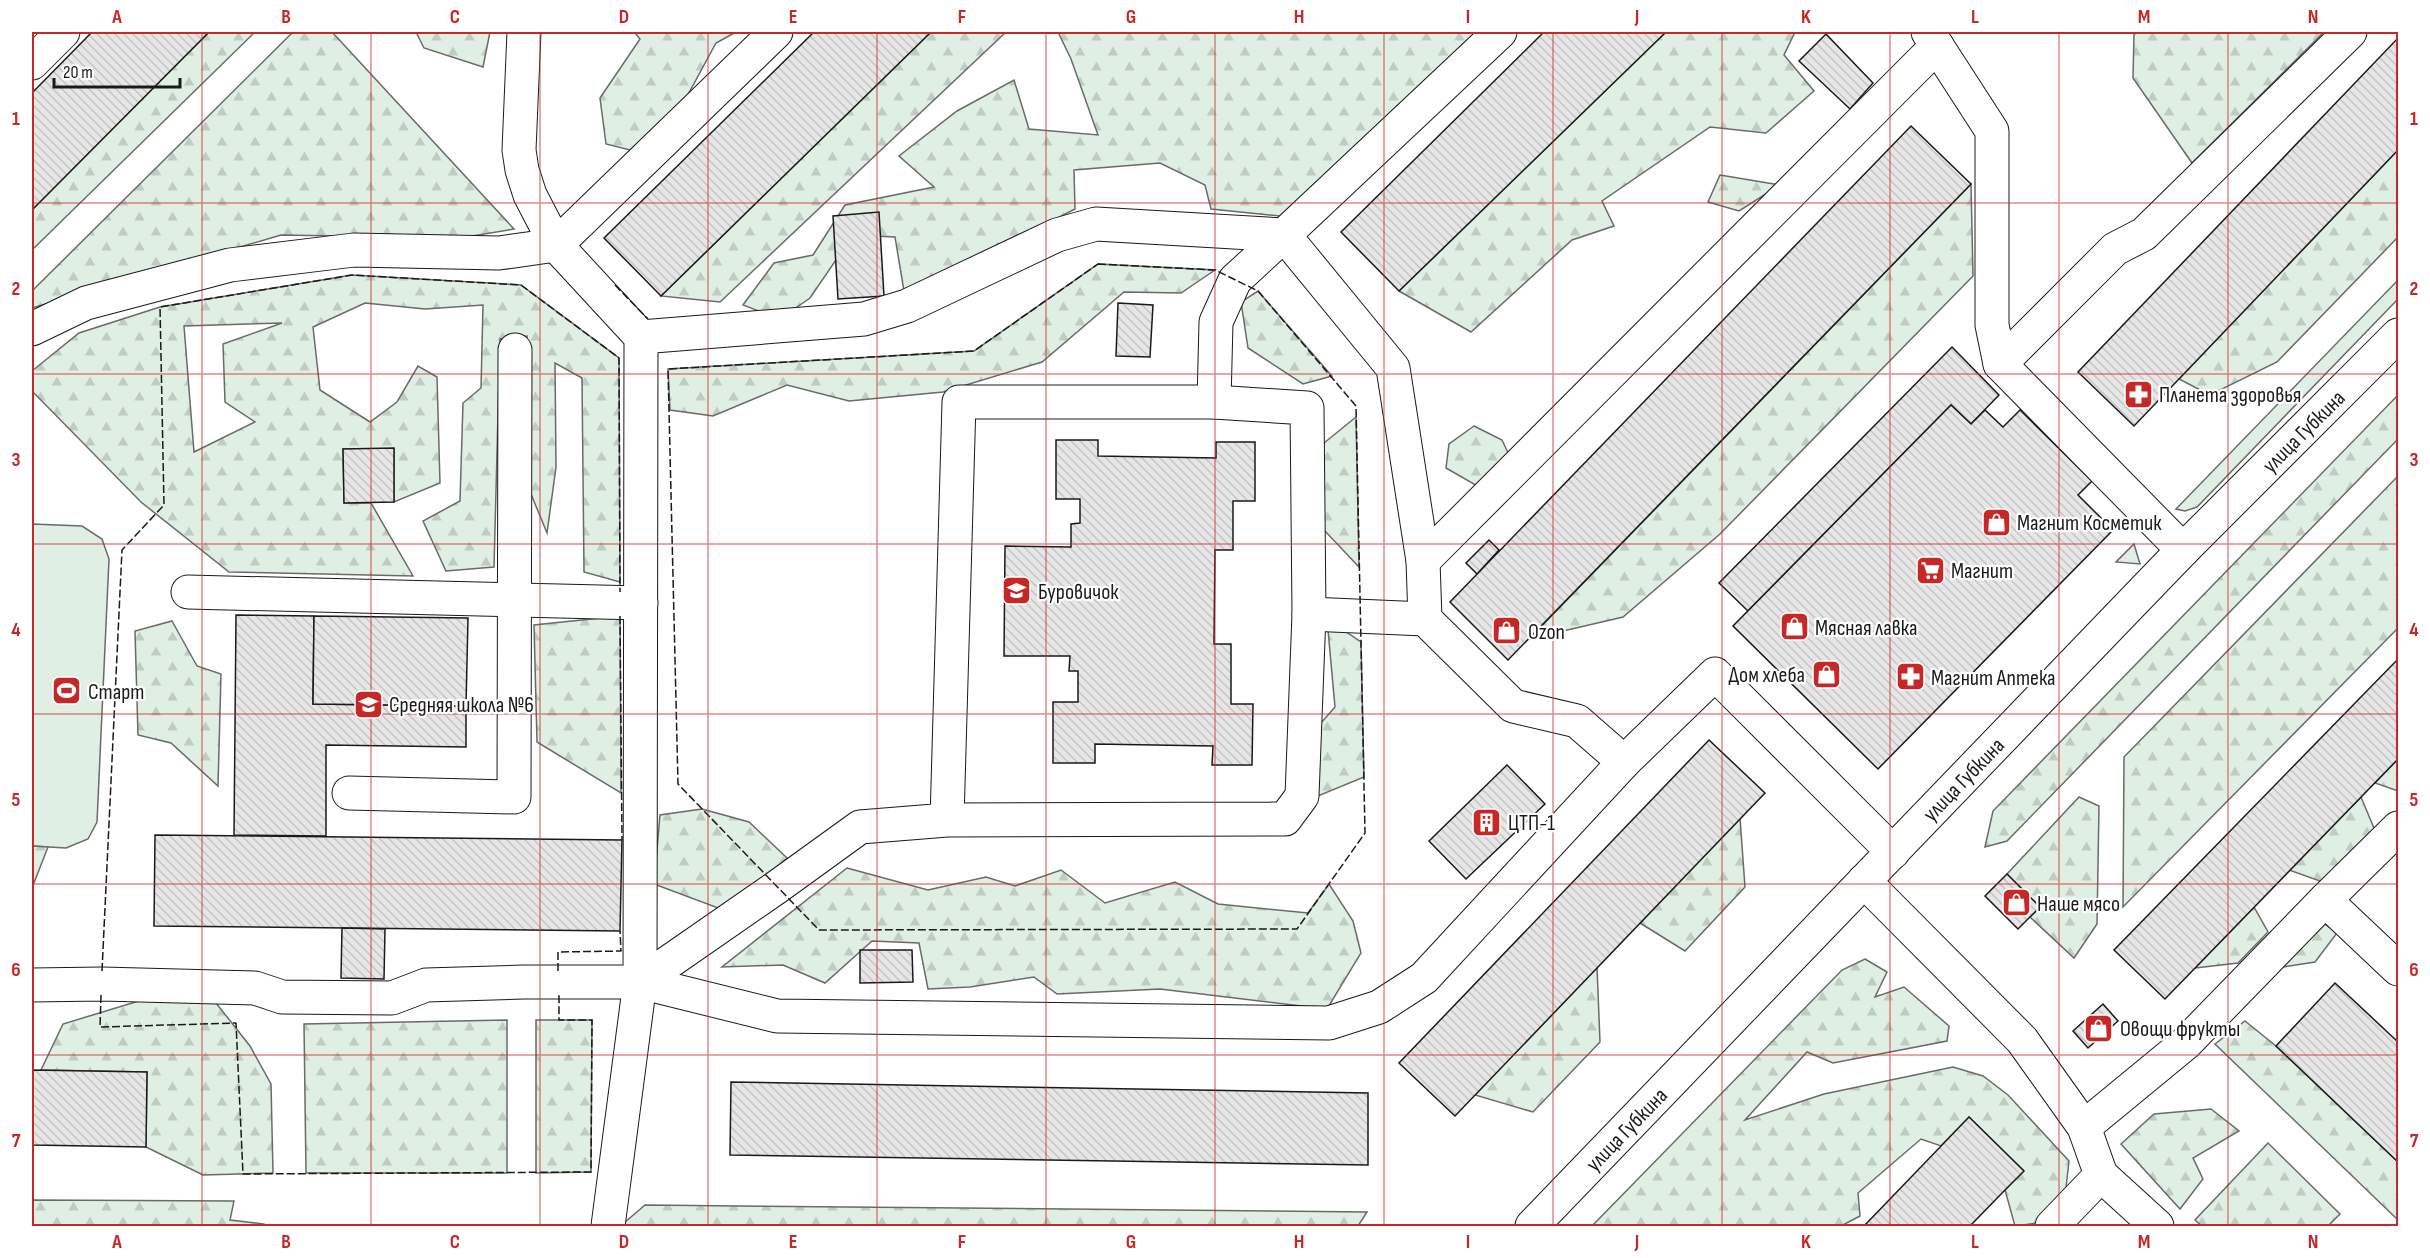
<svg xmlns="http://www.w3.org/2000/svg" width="2430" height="1258" font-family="'Sofia Sans Condensed',sans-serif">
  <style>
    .green { fill: #e0efe3; stroke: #6a6a6a; stroke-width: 1.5 }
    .forest { fill: url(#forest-firs); stroke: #6a6a6a; stroke-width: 1.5; fill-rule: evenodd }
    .building { fill: url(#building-back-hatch); stroke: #1a1a1a; stroke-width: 1.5 }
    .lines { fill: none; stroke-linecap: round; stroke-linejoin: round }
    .minor-casing { stroke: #1a1a1a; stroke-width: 35 }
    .major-casing { stroke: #1a1a1a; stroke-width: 35 }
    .minor { stroke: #fff; stroke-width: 33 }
    .major { stroke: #fff; stroke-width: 33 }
    .fence { stroke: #1a1a1a; stroke-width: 1.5; stroke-dasharray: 8 3; stroke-linecap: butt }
    .grid { fill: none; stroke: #c62828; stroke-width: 1.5; stroke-opacity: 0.55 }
    .labels { text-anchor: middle; stroke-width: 4.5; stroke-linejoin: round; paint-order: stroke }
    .poi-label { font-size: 22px; fill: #1a1a1a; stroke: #fff; text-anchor: start }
    .street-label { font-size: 22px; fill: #1a1a1a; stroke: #fff }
    .neatline { fill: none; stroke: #c62828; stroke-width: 2 }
    .grid-label { font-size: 20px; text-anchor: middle; font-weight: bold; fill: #c62828 }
  </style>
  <defs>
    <pattern id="forest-firs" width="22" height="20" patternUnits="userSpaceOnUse" patternTransform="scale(1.5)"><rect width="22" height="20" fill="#e0efe3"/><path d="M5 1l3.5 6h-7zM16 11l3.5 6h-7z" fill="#c0ccc2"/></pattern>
    <pattern id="building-back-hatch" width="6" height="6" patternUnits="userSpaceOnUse" patternTransform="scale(1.5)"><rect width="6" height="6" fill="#e6e6e6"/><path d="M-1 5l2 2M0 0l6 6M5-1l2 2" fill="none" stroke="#c5c5c5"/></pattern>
  </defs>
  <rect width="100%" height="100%" fill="#fff"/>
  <!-- green -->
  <g class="green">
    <polygon points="2398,280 2398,299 2197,507 2185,511 2176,509"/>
    <polygon points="32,524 82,526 102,539 109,559 97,822 88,839 66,848 32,846"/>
    <polygon points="2134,544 2140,564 2116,562"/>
  </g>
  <!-- forest -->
  <g class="forest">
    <polygon points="209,32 255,32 32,250 32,210"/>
    <polygon points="293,32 332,32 514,229 460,238 281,235 32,308 32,291"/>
    <polygon points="416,32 490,32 483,67 424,48"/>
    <polygon points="634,32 736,32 716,43 685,100 630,150 606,144 600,98 640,39"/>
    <polygon points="931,32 1006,32 720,302 661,296"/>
    <polygon points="1058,32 1476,32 1280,216 1211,209 1205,185 1160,163 1074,170 1075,209 905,297 895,237 853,235 810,298 780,319 743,305 774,263 813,255 845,205 934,187 899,156 957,111 1014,80 1029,129 1098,135 1071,59"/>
    <polygon points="1666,32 1795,32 1784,55 1814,91 1766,133 1710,127 1602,201 1614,226 1572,240 1471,332 1399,291"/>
    <polygon points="2140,32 2324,32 2192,163 2133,78 2134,34"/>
    <polygon points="2398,150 2398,237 2277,362 2210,395 2179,379"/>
    <polygon points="1720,175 1780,185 1739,211 1708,202"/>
    <polygon points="1971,184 1973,276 1720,534 1623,617 1529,639"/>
    <polygon points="1098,264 1215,270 1181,293 1124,292 1042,362 943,392 849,401 787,385 713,416 670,410 668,369 974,351"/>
    <path d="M352 275 521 285 619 358 620 582 584 572 582 378 555 363 556 467 547 533 531 494 527 336 500 339 494 567 446 571 423 521 460 501 463 403 481 388 483 305 425 309 365 303 313 327 320 390 370 422 397 402 418 366 437 377 440 483 394 502V449H343L344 503H371L413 576 229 572 141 502 32 391V371L79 333 160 307ZM282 323 223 344 225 402 255 422 194 452 184 326Z"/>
    <polygon points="1258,291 1332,376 1303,384 1248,348 1241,302"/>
    <polygon points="2398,395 2398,439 2007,841 1985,847 1993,811"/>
    <polygon points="1356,417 1359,567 1324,530 1308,456"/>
    <polygon points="1474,426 1502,440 1517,472 1479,487 1446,468 1449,444"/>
    <polygon points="2398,476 2398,628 2123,907 2124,757"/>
    <polygon points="620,616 621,793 537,742 534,625"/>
    <polygon points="1327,619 1361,642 1364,777 1318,796 1313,732 1335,707"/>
    <polygon points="172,621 197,666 221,674 218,786 171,743 138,735 135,631"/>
    <polygon points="2398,759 2398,791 2375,783"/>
    <polygon points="2079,797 2099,806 2097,924 2074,958 2030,917 2040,907 2007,874"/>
    <polygon points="2361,797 2376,833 2328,884 2289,870"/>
    <polygon points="702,809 749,822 787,858 767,877 718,908 654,884 660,815"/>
    <polygon points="1740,818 1745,887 1685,951 1640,923"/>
    <polygon points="32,846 48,847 32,888"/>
    <polygon points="847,868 928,890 986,877 1015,886 1061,870 1105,903 1175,882 1218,904 1308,913 1329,884 1353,921 1361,953 1327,1009 1160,989 1057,994 1034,977 970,987 928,989 919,943 872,941 825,983 783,965 722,967"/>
    <polygon points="2254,907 2268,932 2238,963 2195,968"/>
    <polygon points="2318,919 2337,933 2315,962 2277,968"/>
    <polygon points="1865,959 1887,972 1875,997 1904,987 1949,1026 1947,1041 1833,1063 1807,1052 1745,1120 1824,1094 1953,1067 1983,1076 2008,1095 2069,1161 2065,1197 2038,1223 2015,1226 2005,1190 2023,1170 1969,1117 1941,1146 1921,1139 1858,1193 1860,1216 1841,1226 1592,1226 1842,970"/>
    <polygon points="1597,967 1600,1042 1533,1112 1475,1095"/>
    <polygon points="142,1000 216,1003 250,1046 271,1084 273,1173 203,1175 146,1147 147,1072 41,1070 63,1024"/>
    <polygon points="507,1020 507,1173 306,1173 304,1024"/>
    <polygon points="536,1020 592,1020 591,1172 536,1173"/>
    <polygon points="2245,1021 2276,1046 2398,1162 2398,1220 2215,1044"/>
    <polygon points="2211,1109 2239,1131 2193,1158 2203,1179 2180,1209 2121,1144 2154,1114"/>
    <polygon points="2268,1143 2340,1214 2328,1226 2202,1226 2195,1220"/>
    <polygon points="32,1200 234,1201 230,1220 264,1224 263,1226 32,1226"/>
    <polygon points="645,1205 1367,1212 1358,1226 627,1226 624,1223"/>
  </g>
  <!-- building -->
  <g class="building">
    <polygon points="92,32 209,32 32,210 32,93"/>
    <polygon points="814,32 931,32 661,296 604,238"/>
    <polygon points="1544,32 1666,32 1399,291 1341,232"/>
    <polygon points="1826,34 1873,83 1850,109 1799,61"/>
    <polygon points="2398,38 2398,150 2134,426 2078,372"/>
    <polygon points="1911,126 1971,184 1508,660 1450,602"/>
    <polygon points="879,212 884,296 838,299 833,216"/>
    <polygon points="1118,303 1153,305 1150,357 1116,356"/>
    <polygon points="1952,347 1999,395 1971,424 1951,405 1748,611 1719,583"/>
    <polygon points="1951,405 1971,424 1985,410 2003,427 2020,410 2092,481 2078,495 2113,530 1878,769 1733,626"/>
    <polygon points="1056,440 1098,440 1098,456 1216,458 1216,442 1255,442 1255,501 1233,501 1233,550 1215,550 1214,644 1231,644 1231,704 1253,704 1252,765 1212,765 1213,746 1095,744 1095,763 1053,763 1053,702 1078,702 1078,671 1069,671 1070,656 1004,656 1005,546 1071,547 1071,524 1080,523 1080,499 1056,499"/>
    <polygon points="394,448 394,502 344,503 343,449"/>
    <polygon points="1489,540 1499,550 1477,574 1466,563"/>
    <polygon points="236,615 314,616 313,704 466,706 466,747 326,745 326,836 234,835"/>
    <polygon points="314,616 468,618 466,706 313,704"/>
    <polygon points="2398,659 2398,759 2165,999 2114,950"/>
    <polygon points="1709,740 1765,793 1455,1116 1399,1063"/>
    <polygon points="1507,765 1545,804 1466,879 1429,841"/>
    <polygon points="155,835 622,840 620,931 154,926"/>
    <polygon points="2007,874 2040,907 2018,929 1985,896"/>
    <polygon points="342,928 385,929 384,979 341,978"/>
    <polygon points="860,950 912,950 913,982 860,983"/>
    <polygon points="2335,983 2398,1042 2398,1162 2276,1046"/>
    <polygon points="2103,1004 2118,1021 2088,1048 2073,1031"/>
    <polygon points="32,1070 147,1072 146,1147 32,1145"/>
    <polygon points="731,1082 1368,1093 1368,1165 730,1155"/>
    <polygon points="1969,1117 2024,1171 2005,1190 1970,1226 1864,1226"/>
  </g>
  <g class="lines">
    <defs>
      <g id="minor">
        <polyline points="524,32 519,150 522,170 530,195 556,245 641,337 640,982 608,1226"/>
        <polyline points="1928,32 1992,131 1992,325 2000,364 2183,550"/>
        <polyline points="32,63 63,32"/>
        <polyline points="32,329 86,303 230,265 354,250 499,253 556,245 776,32"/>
        <polyline points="641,337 864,319 907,306 1057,235 1096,224 1284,235 1500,32"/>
        <polyline points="2000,364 2115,249 2144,234 2350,32"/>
        <polyline points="1214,402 1216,322 1235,280 1284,235 1393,368 1423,561 1425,619 1513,706 1577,721 1624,762"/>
        <polyline points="1423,561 1937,46"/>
        <polyline points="188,592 641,603"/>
        <polyline points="1309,614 1425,619"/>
        <polyline points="349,793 514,797 515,350"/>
        <polyline points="1864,881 2022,1040 2084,1127 2101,1175 2157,1226"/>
        <polyline points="2325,900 2398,969"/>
        <polyline points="640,982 777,887 860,827 947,820 1285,819 1302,796 1309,614 1307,408 1214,402 959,402 947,820"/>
        <polyline points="32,985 102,984 255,988 282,997 392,998 426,985 523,982 640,982 777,1016 1329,1023 1379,1007 1424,978 1624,762 1715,674 1893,852"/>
        <polyline points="2084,1127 2186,1043 2325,900 2398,828"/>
        <polyline points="2052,1226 2101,1175"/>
      </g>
      <polyline id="major" points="1532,1226 2183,550 2398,335"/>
    </defs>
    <!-- minor casing -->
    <use href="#minor" class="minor-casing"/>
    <!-- major casing -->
    <use href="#major" class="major-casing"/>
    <!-- minor -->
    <use href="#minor" class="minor"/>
    <!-- major -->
    <use href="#major" class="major"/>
    <!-- fence -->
    <g class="fence">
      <polygon points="1098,264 1215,270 1258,291 1356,406 1365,833 1297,929 819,930 678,784 668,369 974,351"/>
      <polyline points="615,285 648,319"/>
      <polyline points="620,616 622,840"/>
      <polyline points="102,971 122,550 164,505 160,307 352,275 521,285 619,358 620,592"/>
      <polyline points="558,971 558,952 621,951 620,931"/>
      <polyline points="101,995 100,1027 236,1023 243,1174 591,1172 592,1020 559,1020 559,995"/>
    </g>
  </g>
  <!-- grid -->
  <path class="grid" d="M202 32V1226M371 32V1226M540 32V1226M708 32V1226M877 32V1226M1046 32V1226M1215 32V1226M1384 32V1226M1553 32V1226M1722 32V1226M1890 32V1226M2059 32V1226M2228 32V1226M32 203H2398M32 374H2398M32 544H2398M32 714H2398M32 884H2398M32 1055H2398"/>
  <!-- icons -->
  <defs>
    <symbol id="pharmacy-square" viewBox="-11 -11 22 22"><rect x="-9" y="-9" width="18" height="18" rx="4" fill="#c62828" stroke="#fff"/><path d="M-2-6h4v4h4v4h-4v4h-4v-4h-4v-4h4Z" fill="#fff"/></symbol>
    <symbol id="shop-square" viewBox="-11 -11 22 22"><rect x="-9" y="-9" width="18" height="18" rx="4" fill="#c62828" stroke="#fff"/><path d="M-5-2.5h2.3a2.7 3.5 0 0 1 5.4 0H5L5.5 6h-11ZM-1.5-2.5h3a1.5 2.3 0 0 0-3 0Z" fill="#fff"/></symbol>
    <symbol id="supermarket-square" viewBox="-11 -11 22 22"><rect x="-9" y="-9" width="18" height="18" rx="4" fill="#c62828" stroke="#fff"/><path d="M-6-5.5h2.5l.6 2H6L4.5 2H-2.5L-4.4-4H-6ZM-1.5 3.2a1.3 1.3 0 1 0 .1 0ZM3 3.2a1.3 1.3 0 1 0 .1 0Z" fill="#fff"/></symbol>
    <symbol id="school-square" viewBox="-11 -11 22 22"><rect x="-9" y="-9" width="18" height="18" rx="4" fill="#c62828" stroke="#fff"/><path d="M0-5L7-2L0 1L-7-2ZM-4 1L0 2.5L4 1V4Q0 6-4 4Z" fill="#fff"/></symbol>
    <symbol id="stadium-square" viewBox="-11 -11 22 22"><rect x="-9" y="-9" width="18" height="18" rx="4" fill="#c62828" stroke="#fff"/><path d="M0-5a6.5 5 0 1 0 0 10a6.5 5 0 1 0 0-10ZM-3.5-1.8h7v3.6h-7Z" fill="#fff"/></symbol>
    <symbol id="building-square" viewBox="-11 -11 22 22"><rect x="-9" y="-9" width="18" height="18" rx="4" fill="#c62828" stroke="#fff"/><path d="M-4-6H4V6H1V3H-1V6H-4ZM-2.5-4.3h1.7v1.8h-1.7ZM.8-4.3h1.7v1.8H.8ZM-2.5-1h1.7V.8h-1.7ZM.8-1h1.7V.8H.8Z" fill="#fff"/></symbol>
  </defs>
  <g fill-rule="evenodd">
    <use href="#pharmacy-square" x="2122" y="378" width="33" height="33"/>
    <use href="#shop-square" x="1980" y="506" width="33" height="33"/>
    <use href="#supermarket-square" x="1914" y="554" width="33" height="33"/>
    <use href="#school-square" x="1000" y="574" width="33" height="33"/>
    <use href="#shop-square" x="1778" y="610" width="33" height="33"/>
    <use href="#shop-square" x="1490" y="614" width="33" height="33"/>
    <use href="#shop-square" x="1810" y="658" width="33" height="33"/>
    <use href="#pharmacy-square" x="1894" y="660" width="33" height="33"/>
    <use href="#stadium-square" x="50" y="674" width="33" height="33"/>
    <use href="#school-square" x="352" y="688" width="33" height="33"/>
    <use href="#building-square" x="1470" y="806" width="33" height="33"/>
    <use href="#shop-square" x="2000" y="886" width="33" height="33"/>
    <use href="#shop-square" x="2082" y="1012" width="33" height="33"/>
  </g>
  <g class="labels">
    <!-- poi labels -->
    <g class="poi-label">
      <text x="2159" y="402">Планета здоровья</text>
      <text x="2017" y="530">Магнит Косметик</text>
      <text x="1951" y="578">Магнит</text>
      <text x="1038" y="599">Буровичок</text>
      <text x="1815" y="635">Мясная лавка</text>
      <text x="1528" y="639">Ozon</text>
      <text x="1805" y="682" text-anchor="end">Дом хлеба</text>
      <text x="1931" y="685">Магнит Аптека</text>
      <text x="88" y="699">Старт</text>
      <text x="389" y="712">Средняя школа №6</text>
      <text x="1508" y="830">ЦТП-1</text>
      <text x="2037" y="911">Наше мясо</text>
      <text x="2120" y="1036">Овощи фрукты</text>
    </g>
    <!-- street labels -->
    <g class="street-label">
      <text transform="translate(2303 431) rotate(-45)" y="8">улица Губкина</text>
      <text transform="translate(1963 779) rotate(-46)" y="8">улица Губкина</text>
      <text transform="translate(1626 1129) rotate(-46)" y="8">улица Губкина</text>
    </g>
  </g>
  <!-- border -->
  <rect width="2430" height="1258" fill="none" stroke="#ffffff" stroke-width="66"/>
  <!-- scale -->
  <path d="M54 78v9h126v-9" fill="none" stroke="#1a1a1a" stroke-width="3"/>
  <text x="63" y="78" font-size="18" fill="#1a1a1a" stroke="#ffffff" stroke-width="4.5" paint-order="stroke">20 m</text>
  <rect x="33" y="33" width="2364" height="1192" class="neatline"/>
  <g class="grid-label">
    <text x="117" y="23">A</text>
    <text x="286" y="23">B</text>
    <text x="455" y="23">C</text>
    <text x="624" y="23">D</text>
    <text x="793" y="23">E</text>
    <text x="962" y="23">F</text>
    <text x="1131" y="23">G</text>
    <text x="1299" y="23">H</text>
    <text x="1468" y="23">I</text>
    <text x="1637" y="23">J</text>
    <text x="1806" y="23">K</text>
    <text x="1975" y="23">L</text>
    <text x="2144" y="23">M</text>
    <text x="2313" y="23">N</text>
    <text x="16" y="125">1</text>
    <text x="2414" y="125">1</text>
    <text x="16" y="295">2</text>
    <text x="2414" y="295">2</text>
    <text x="16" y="466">3</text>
    <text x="2414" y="466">3</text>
    <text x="16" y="636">4</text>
    <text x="2414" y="636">4</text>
    <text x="16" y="806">5</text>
    <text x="2414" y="806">5</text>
    <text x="16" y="976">6</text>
    <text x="2414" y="976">6</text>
    <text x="16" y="1147">7</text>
    <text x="2414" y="1147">7</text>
    <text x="117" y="1248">A</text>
    <text x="286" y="1248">B</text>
    <text x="455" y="1248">C</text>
    <text x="624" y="1248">D</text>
    <text x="793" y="1248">E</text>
    <text x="962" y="1248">F</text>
    <text x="1131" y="1248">G</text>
    <text x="1299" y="1248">H</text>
    <text x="1468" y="1248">I</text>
    <text x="1637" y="1248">J</text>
    <text x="1806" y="1248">K</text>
    <text x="1975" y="1248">L</text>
    <text x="2144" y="1248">M</text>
    <text x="2313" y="1248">N</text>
  </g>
</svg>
